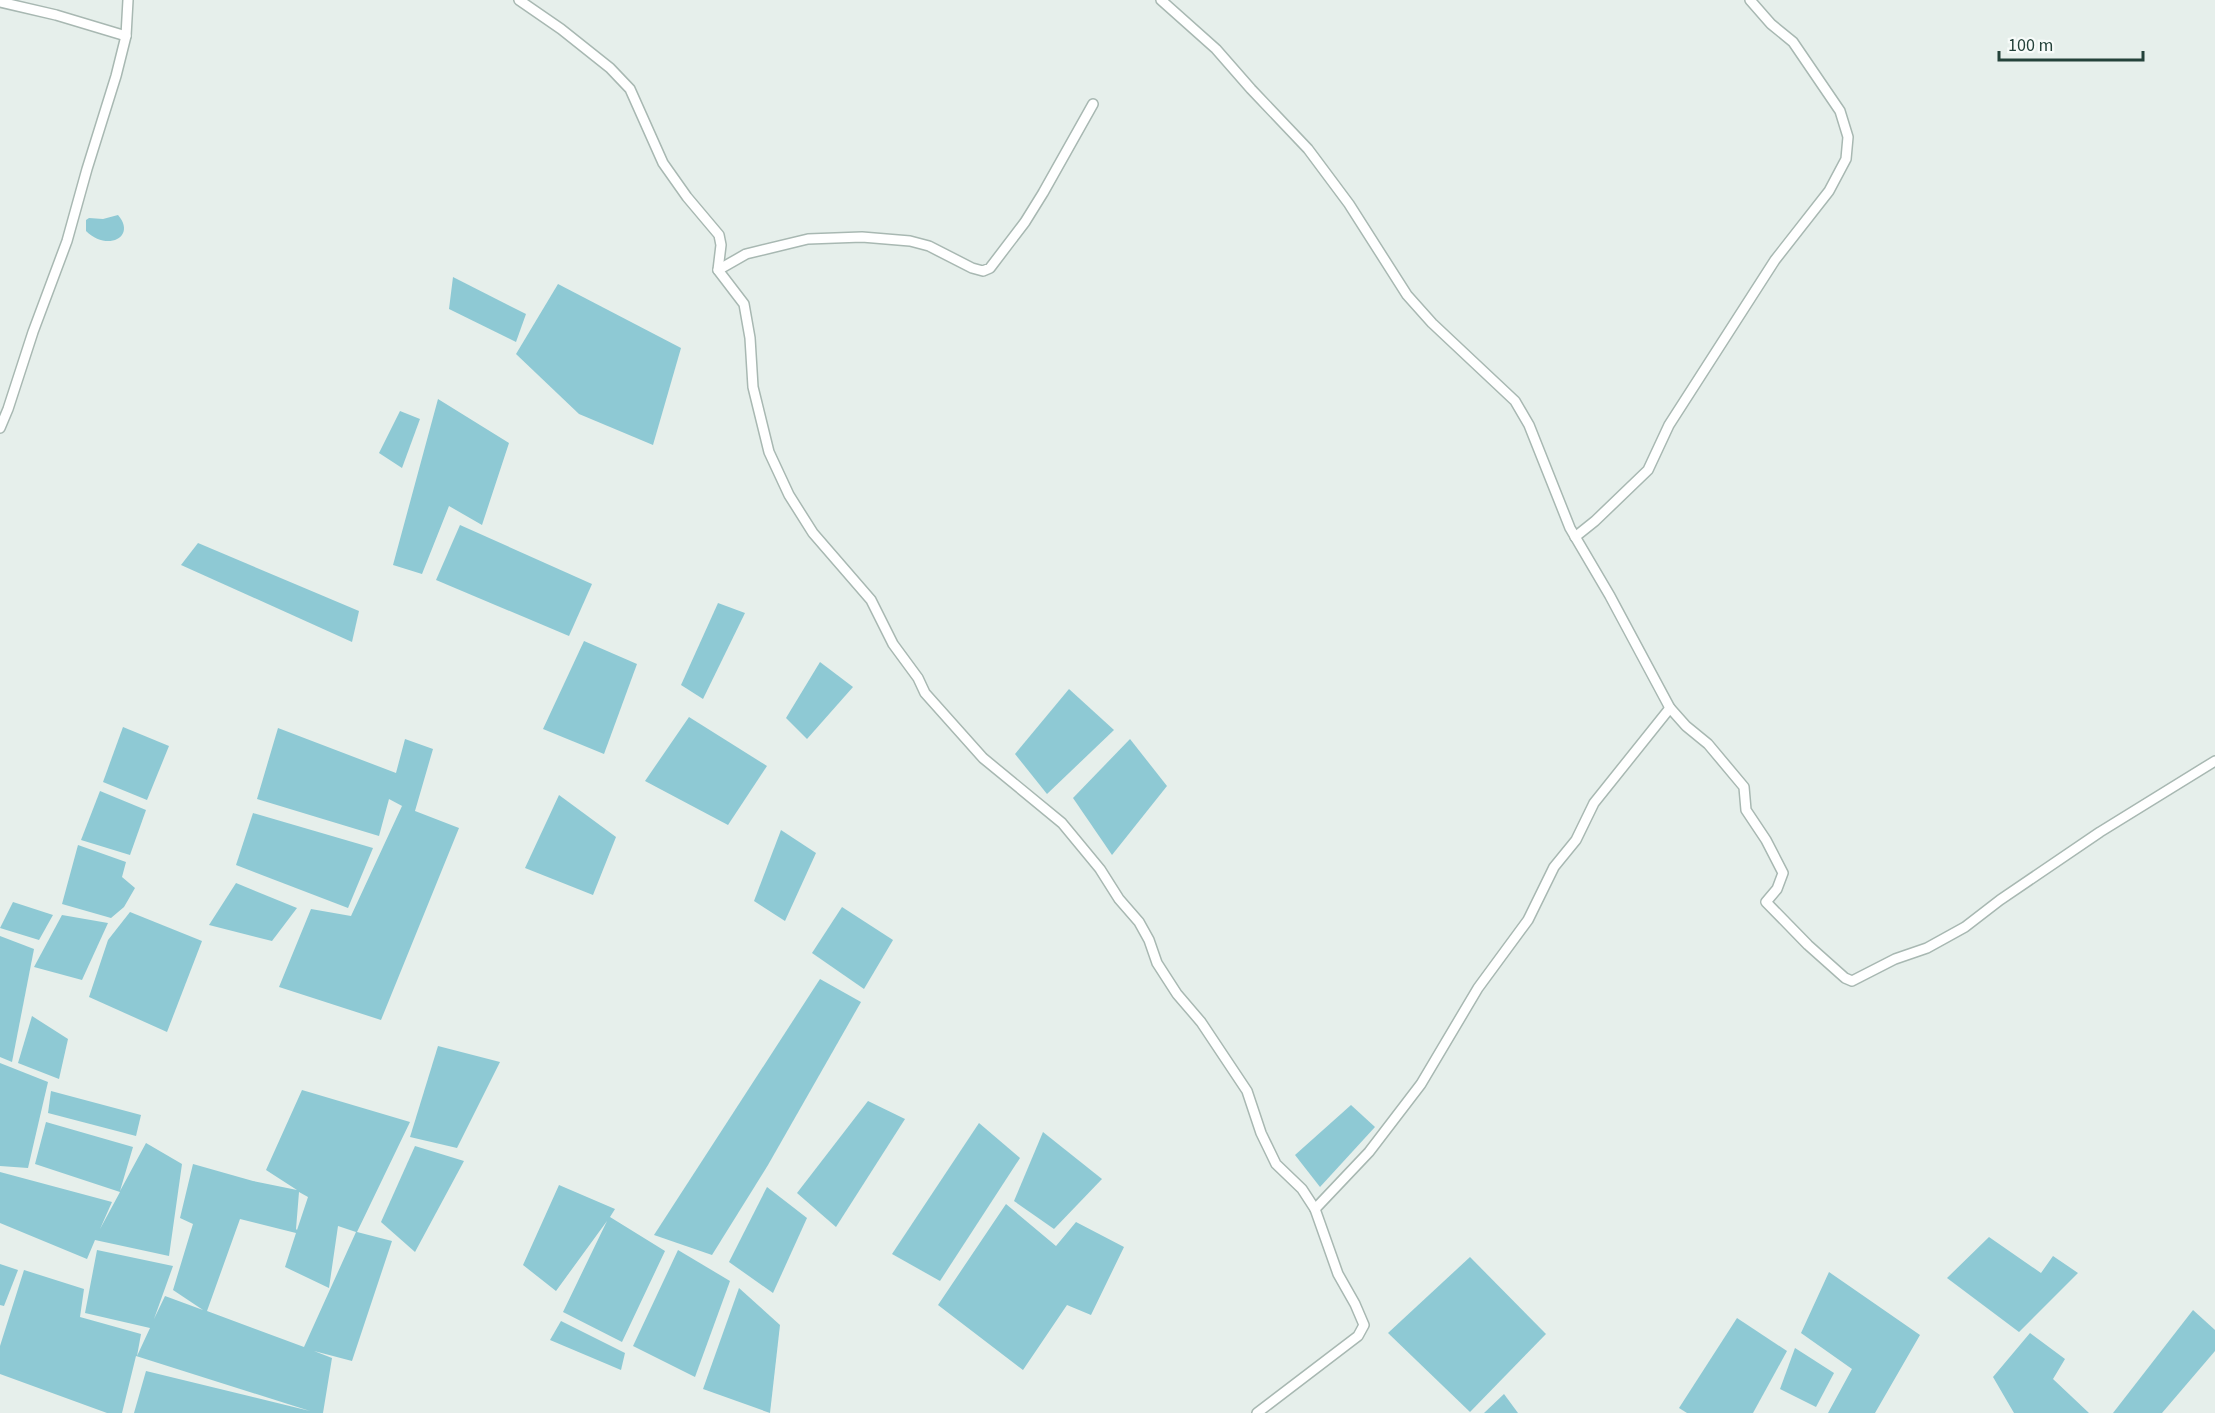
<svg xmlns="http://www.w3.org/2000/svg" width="2215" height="1413" font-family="'Source Sans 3',sans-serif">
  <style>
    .water { fill: #8ec9d4; fill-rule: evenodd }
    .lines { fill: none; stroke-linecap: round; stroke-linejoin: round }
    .street-casing { stroke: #a8b8b2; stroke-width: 12 }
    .street { stroke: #fff; stroke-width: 9 }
  </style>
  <rect width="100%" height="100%" fill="#e6efeb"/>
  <!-- water -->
  <g class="water">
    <path d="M118 215C137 237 107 252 86 231V220L89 218 103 219Z"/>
    <polygon points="453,277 526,314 516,342 449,309"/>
    <polygon points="558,284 681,348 653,445 579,414 516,354"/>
    <polygon points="438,399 509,443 482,525 449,506 422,574 393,565"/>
    <polygon points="400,411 420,419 402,468 379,453"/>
    <polygon points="460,525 592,584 569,636 436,580"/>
    <polygon points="198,543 359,611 352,642 181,565"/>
    <polygon points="718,603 745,613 703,699 681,685"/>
    <polygon points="584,641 637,664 604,754 543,729"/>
    <polygon points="820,662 853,687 807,739 786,718"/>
    <polygon points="1069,689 1114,730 1047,794 1015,754"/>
    <polygon points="689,717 767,766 728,825 645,781"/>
    <polygon points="123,727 169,746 147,800 103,782"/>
    <polygon points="278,728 396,773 405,739 433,749 415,811 459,828 381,1020 279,987 311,909 351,916 402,806 404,807 389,799 379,836 257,799"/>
    <polygon points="1130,739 1167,786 1112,855 1073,798"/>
    <polygon points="100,791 146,810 130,855 81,840"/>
    <polygon points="559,795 616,837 593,895 525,868"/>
    <polygon points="253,813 373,848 348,908 236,865"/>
    <polygon points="781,830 816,853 785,921 754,901"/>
    <polygon points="78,845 126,862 122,877 135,888 124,907 111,918 62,904"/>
    <polygon points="236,883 297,908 272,941 209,925"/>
    <polygon points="13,902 53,915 39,940 0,928"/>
    <polygon points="842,907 893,940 864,989 812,953"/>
    <polygon points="130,912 202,941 167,1032 89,997 108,940"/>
    <polygon points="62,915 108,923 82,980 34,967"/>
    <polygon points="0,936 34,949 12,1062 0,1057"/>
    <polygon points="820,979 861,1002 768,1165 712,1255 654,1235"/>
    <polygon points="32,1016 68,1039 59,1079 18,1063"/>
    <polygon points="438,1046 500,1062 457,1148 410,1137"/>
    <polygon points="0,1063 48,1082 28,1168 0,1166"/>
    <path d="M302 1090 410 1122 357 1232 392 1241 352 1361 314 1351 332 1358 323 1413H134L146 1371 310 1411 136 1356 122 1413H107L0 1374V1346L24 1270 84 1289 80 1317 141 1334 137 1356 150 1328 85 1313 97 1250 173 1266 154 1319 165 1296 203 1310 173 1290 193 1224 180 1218 193 1164 253 1181 297 1190 266 1170ZM299 1192 308 1197 297 1230 296 1229ZM240 1219 296 1233 285 1267 329 1288 338 1226 356 1232 304 1347 207 1311Z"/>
    <polygon points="51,1091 141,1115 136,1136 48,1113"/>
    <polygon points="868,1101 905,1119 836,1227 797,1193"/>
    <polygon points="1351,1105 1375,1127 1320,1187 1295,1155"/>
    <polygon points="46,1122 133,1147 120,1191 146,1143 182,1164 169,1256 95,1240 87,1259 0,1223 0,1172 112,1202 100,1229 120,1192 35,1164"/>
    <polygon points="979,1123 1020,1158 940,1281 892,1254"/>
    <polygon points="1043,1132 1102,1179 1054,1229 1014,1201"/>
    <polygon points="415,1146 464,1161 415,1252 381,1222"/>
    <polygon points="559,1185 615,1209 610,1217 665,1251 622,1342 563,1312 607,1221 556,1291 523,1265"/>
    <polygon points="767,1187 807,1218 773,1293 729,1262"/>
    <polygon points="1006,1204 1056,1246 1076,1222 1124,1247 1091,1315 1067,1305 1023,1370 938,1305"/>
    <polygon points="1989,1237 2041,1273 2053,1256 2078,1273 2019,1332 1947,1278"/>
    <polygon points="678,1250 730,1281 695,1377 633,1346"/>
    <polygon points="1470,1257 1546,1334 1470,1412 1388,1333"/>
    <polygon points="0,1264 18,1270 4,1306 0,1305"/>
    <polygon points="1829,1272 1920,1335 1875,1413 1828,1413 1852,1369 1801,1333"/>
    <polygon points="739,1288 780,1325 770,1413 703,1389"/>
    <polygon points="2193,1310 2215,1330 2215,1351 2162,1413 2113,1413"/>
    <polygon points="1737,1318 1787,1351 1753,1413 1687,1413 1679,1408"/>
    <polygon points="561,1321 625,1353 621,1370 550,1340"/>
    <polygon points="2030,1333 2065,1359 2053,1379 2089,1413 2014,1413 1993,1377"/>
    <polygon points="1795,1348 1834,1373 1816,1407 1780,1389"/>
    <polygon points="1504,1394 1518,1413 1484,1413"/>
  </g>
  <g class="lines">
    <defs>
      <g id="street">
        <polyline points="519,0 561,29 610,68 630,89 663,163 687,197 719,235 721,245 718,270 744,304 750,338 753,387 769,452 789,495 813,533 871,600 893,644 918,678 925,693 983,758 1062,823 1100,869 1119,899 1139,922 1149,940 1157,963 1177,994 1201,1022 1247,1091 1261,1133 1276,1164 1302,1189 1315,1209 1338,1274 1355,1304 1364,1325 1358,1336 1257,1413"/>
        <polyline points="1161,0 1216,49 1251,89 1308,149 1349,204 1407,295 1432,323 1515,401 1529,425 1570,528 1610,596 1670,708 1686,726 1708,744 1744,787 1746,810 1766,840 1783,873 1777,889 1766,902 1808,945 1845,978 1852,981 1895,959 1927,948 1965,927 2000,900 2100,832 2215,761"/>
        <polyline points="0,2 56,15 126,36"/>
        <polyline points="718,270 746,254 808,239 862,237 910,241 929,246 972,268 983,271 990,268 1025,222 1043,193 1093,104"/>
        <polyline points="0,428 8,409 33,332 67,241 87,169 116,76 126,36 128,0"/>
        <polyline points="1575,537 1595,521 1648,470 1669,425 1775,260 1829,191 1846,159 1848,137 1840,111 1793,42 1771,24 1750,0"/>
        <polyline points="1315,1209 1369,1152 1421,1084 1478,988 1528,920 1554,867 1576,840 1594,803 1670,708"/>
      </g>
    </defs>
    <!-- street casing -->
    <use href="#street" class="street-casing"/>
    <!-- street -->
    <use href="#street" class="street"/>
  </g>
  <!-- scale -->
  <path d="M1999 51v9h144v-9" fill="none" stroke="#24423a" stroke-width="3"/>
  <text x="2008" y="51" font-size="18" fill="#24423a" stroke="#f7fbf9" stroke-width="4.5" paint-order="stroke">100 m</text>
</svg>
